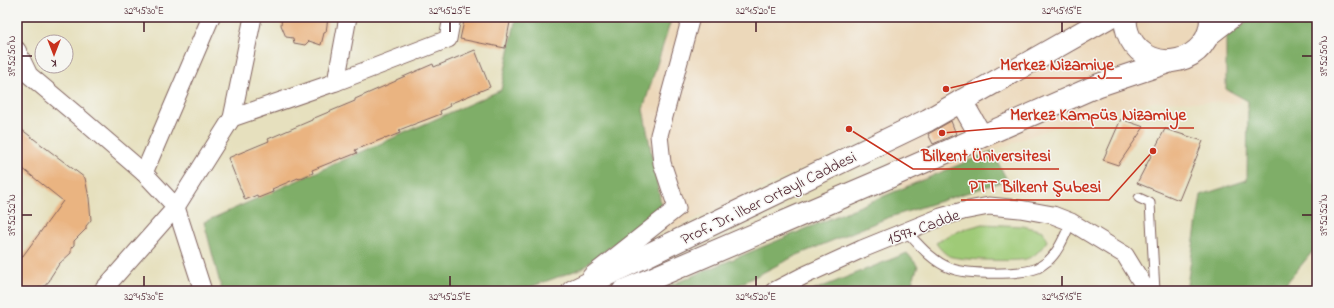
<svg xmlns="http://www.w3.org/2000/svg" width="1334" height="308" font-family="'Indie Flower',sans-serif">
  <style>
    .built { fill: #ecd8ba }
    .green { fill: #9fca77; stroke: #747451 }
    .forest { fill: #7fae68; stroke: #64664a }
    .building { fill: #eab481 }
    .lines { fill: none; stroke-linecap: round; stroke-linejoin: round }
    .service-casing { stroke: #81635e; stroke-width: 11 }
    .minor-casing { stroke: #81635e; stroke-width: 19 }
    .tertiary-casing { stroke: #81635e; stroke-width: 24 }
    .service { stroke: #fff; stroke-width: 9 }
    .minor { stroke: #fff; stroke-width: 17 }
    .tertiary { stroke: #fff; stroke-width: 22 }
    .ticks { fill: none; stroke: #4a1f2b; stroke-width: 1.5 }
    .labels { text-anchor: middle; stroke-width: 3; stroke-linejoin: round; paint-order: stroke }
    .street-label { font-size: 16px; fill: #4a1f2b; stroke: #f6f6f2 }
    .leader { fill: none; stroke: #c8321e; stroke-width: 1.5 }
    .callout-dot { fill: #c8321e; stroke: #f6f6f2; stroke-width: 1.5 }
    .callout-label { font-size: 17px; text-anchor: middle; font-weight: bold; fill: #c8321e; stroke: #f6f6f2; stroke-width: 3; stroke-linejoin: round; paint-order: stroke }
    .neatline { fill: none; stroke: #4a1f2b; stroke-width: 1.5 }
    .ticks-label { font-size: 10px; text-anchor: middle; fill: #4a1f2b }
  </style>
  <rect width="100%" height="100%" fill="#f6f6f2"/>
  <filter id="ink" filterUnits="userSpaceOnUse"><feTurbulence type="fractalNoise" baseFrequency=".025" numOctaves="2"/><feDisplacementMap in="SourceGraphic" scale="8" xChannelSelector="R" yChannelSelector="G"/><feConvolveMatrix kernelMatrix="1 2 1 2 8 2 1 2 1" color-interpolation-filters="sRGB"/></filter>
  <filter id="wash" filterUnits="userSpaceOnUse"><feTurbulence type="fractalNoise" baseFrequency=".012" numOctaves="4" result="noise"/><feDisplacementMap in="SourceGraphic" scale="16" xChannelSelector="R" yChannelSelector="G"/><feGaussianBlur stdDeviation="0.9" result="paint"/><feColorMatrix in="noise" values="0 0 0 0 0 0 0 0 0 0 0 0 0 0 0 0 0 1.4 0 .05"/><feComposite in="paint" operator="in"/></filter>
  <g filter="url(#wash)">
    <rect width="100%" height="100%" fill="#e6e0be"/>
    <!-- built -->
    <polygon class="built" points="643,17 1305,17 1248,76 1240,103 1156,101 1066,123 992,151 903,188 875,135 665,233 643,109"/>
    <!-- green -->
    <path class="green" d="M983 224 1023 226 1043 231 1047 241C1041 249 1036 256 1026 259 1017 262 958 260 949 256 944 253 939 248 936 243 949 233 967 228 983 224Z"/>
    <!-- forest -->
    <g class="forest">
      <polygon points="516,17 672,17 643,109 662,209 580,269 519,291 222,291 204,222 501,90"/>
      <polygon points="1252,17 1317,17 1317,246 1280,291 1186,291 1201,195 1247,180 1248,101 1226,89 1226,37"/>
      <polygon points="992,151 1007,180 887,218 795,256 727,291 657,291"/>
      <polygon points="907,253 918,266 909,291 812,291"/>
    </g>
    <g id="blocks">
      <!-- building -->
      <g class="building">
        <polygon points="282,17 321,17 328,18 326,32 324,33 321,45 309,41 305,45 294,43 293,38 286,37 281,25"/>
        <polygon points="465,17 511,17 505,48 460,39"/>
        <polygon points="475,50 490,87 449,104 450,106 440,111 441,114 399,130 400,133 385,139 385,138 355,150 357,153 342,159 342,158 312,170 313,173 299,179 298,178 272,189 273,192 258,198 257,195 245,200 228,158 269,141 268,139 312,120 312,119 355,101 355,99 396,81 396,80 433,64 434,67"/>
        <polygon points="1121,119 1144,127 1118,165 1103,160"/>
        <polygon points="951,121 956,134 933,144 928,134"/>
        <polygon points="17,126 85,178 89,198 91,220 86,226 86,229 74,241 74,245 71,248 71,253 59,264 50,278 50,280 42,289 40,287 36,291 17,291 17,264 63,201 17,164"/>
        <polygon points="1165,129 1203,141 1179,200 1137,183"/>
      </g>
    </g>
  </g>
  <g filter="url(#ink)">
    <use href="#blocks" fill-opacity="0" stroke="#81635e" stroke-width="1"/>
    <g class="lines">
      <defs>
        <g id="service">
          <polyline points="1139,198 1150,203 1155,291"/>
          <path d="M906 231C919 245 932 261 950 268 967 275 1021 275 1038 268 1041 266 1045 263 1048 261 1059 251 1065 235 1071 222"/>
        </g>
        <g id="minor">
          <polyline points="17,50 29,75 79,117 144,173 176,207 203,291"/>
          <polyline points="336,82 348,17"/>
          <polyline points="232,118 336,82 448,39 452,17"/>
          <polyline points="144,173 211,17"/>
          <polyline points="591,276 677,208 662,163 659,135 691,17"/>
          <polyline points="102,291 176,207 232,118 253,17"/>
          <polyline points="774,291 803,276 862,249 941,217 963,211 989,206 1020,209 1053,215 1071,222 1125,255 1147,291"/>
        </g>
        <g id="tertiary">
          <path d="M1126 17C1125 24 1127 32 1130 38 1151 78 1212 63 1211 17"/>
          <polyline points="1208,35 1231,17"/>
          <polyline points="961,101 981,136"/>
          <polyline points="573,291 928,120 1109,17"/>
          <polyline points="623,291 887,178 1099,85 1168,62"/>
        </g>
      </defs>
      <!-- service casing -->
      <use href="#service" class="service-casing"/>
      <!-- minor casing -->
      <use href="#minor" class="minor-casing"/>
      <!-- tertiary casing -->
      <use href="#tertiary" class="tertiary-casing"/>
      <!-- service -->
      <use href="#service" class="service"/>
      <!-- minor -->
      <use href="#minor" class="minor"/>
      <!-- tertiary -->
      <use href="#tertiary" class="tertiary"/>
    </g>
  </g>
  <!-- ticks -->
  <path class="ticks" d="M144 22V32M450 22V32M756 22V32M1062 22V32M22 56H32M1302 56H1312M22 215H32M1302 215H1312M144 276V286M450 276V286M756 276V286M1062 276V286"/>
  <g class="labels">
    <!-- street labels -->
    <g class="street-label">
      <text transform="translate(768 197) rotate(-26)" y="6">Prof. Dr. İlber Ortaylı Caddesi</text>
      <text transform="translate(923 226) rotate(-20)" y="6">1597. Cadde</text>
    </g>
  </g>
  <!-- callouts -->
  <path class="leader" d="M946 89L992 78H1122M942 133L1002 128H1194M849 129L913 169H1059M1153 151L1109 200H961"/>
  <g class="callout-dot">
    <circle cx="946" cy="89" r="4"/>
    <circle cx="942" cy="133" r="4"/>
    <circle cx="849" cy="129" r="4"/>
    <circle cx="1153" cy="151" r="4"/>
  </g>
  <g class="callout-label">
    <text x="1057" y="70">Merkez Nizamiye</text>
    <text x="1098" y="120">Merkez Kampüs Nizamiye</text>
    <text x="986" y="161">Bilkent Üniversitesi</text>
    <text x="1035" y="192">PTT Bilkent Şubesi</text>
  </g>
  <!-- margin -->
  <rect width="1334" height="308" fill="none" stroke="#f6f6f2" stroke-width="44"/>
  <!-- north arrow -->
  <g transform="translate(54 54) rotate(180)"><circle r="19" fill="#f6f6f2" stroke="#b1a0a2"/>
  <path d="M0-3L7 15L0 10L-7 15Z" fill="#c8321e"/>
  <text y="-6" font-size="11" font-weight="bold" text-anchor="middle" fill="#4a1f2b">K</text>
  </g>
  <rect x="22" y="22" width="1290" height="264" class="neatline"/>
  <g class="ticks-label">
    <text x="144" y="14">32°45'30"E</text>
    <text x="450" y="14">32°45'25"E</text>
    <text x="756" y="14">32°45'20"E</text>
    <text x="1062" y="14">32°45'15"E</text>
    <text transform="translate(1323 56) rotate(-90)" y="4">39°52'50"N</text>
    <text transform="translate(11 56) rotate(-90)" y="4">39°52'50"N</text>
    <text transform="translate(1323 215) rotate(-90)" y="4">39°52'52"N</text>
    <text transform="translate(11 215) rotate(-90)" y="4">39°52'52"N</text>
    <text x="144" y="300">32°45'30"E</text>
    <text x="450" y="300">32°45'25"E</text>
    <text x="756" y="300">32°45'20"E</text>
    <text x="1062" y="300">32°45'15"E</text>
  </g>
</svg>
